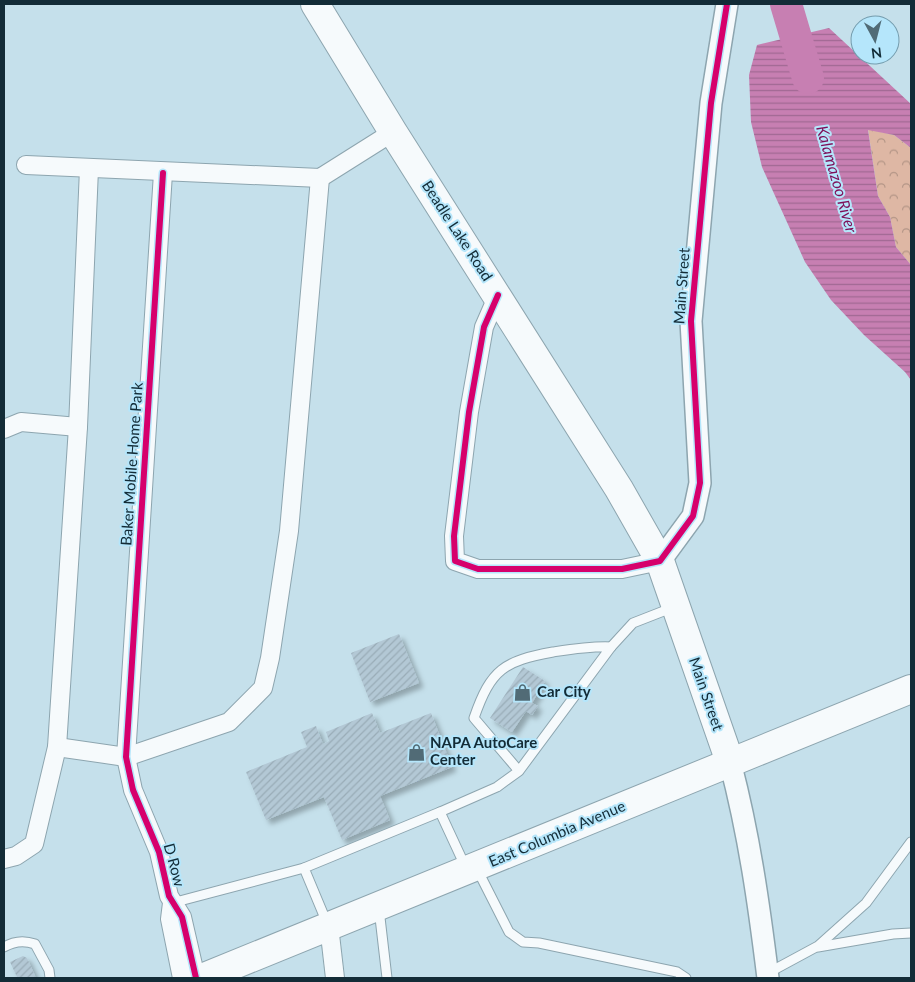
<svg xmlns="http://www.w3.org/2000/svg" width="915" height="982" font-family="Lato,sans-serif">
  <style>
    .forest { fill: url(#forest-crowns) }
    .water { fill: url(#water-rules) }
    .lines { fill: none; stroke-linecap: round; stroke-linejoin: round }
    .river { stroke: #c77fb2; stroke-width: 32 }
    .building { fill: url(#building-hatch); filter: url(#shadow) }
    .service-casing { stroke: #8da5af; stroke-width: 11 }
    .minor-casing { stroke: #8da5af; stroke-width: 20 }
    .tertiary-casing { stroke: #8da5af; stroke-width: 24 }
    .primary-casing { stroke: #8da5af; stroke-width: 30 }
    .service { stroke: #f6fafc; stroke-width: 9 }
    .minor { stroke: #f6fafc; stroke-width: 18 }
    .tertiary { stroke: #f6fafc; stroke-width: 21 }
    .primary { stroke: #f6fafc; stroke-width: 28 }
    .cycleway-casing { stroke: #b5e6fb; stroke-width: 9 }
    .cycleway { stroke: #d6006c; stroke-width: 6 }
    .labels { text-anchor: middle; stroke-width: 4; stroke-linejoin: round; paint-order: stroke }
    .street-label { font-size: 15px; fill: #132c37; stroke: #b5e6fb }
    .poi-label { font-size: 15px; font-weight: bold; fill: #132c37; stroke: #b5e6fb; text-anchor: start }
    .water-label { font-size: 16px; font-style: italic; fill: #7e1059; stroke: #b5e6fb }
  </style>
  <defs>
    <pattern id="forest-crowns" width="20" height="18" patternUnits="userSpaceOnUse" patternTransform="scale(1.25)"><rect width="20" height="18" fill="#deb7a4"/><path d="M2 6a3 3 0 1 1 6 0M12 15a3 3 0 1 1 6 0" fill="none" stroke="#b39586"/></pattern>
    <pattern id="water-rules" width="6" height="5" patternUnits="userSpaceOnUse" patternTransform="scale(1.25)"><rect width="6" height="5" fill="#c77fb2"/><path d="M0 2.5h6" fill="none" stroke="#a06892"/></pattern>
    <pattern id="building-hatch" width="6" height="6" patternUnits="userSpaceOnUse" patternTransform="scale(1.25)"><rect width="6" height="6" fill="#b3c8d5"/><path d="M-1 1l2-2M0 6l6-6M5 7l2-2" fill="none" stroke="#99acb7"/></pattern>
    <filter id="shadow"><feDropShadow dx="4.5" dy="4.5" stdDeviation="2.5" flood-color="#0004"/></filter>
  </defs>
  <rect width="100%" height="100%" fill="#c5e0eb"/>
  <!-- forest -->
  <polygon class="forest" points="868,129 894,135 911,148 911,265 896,247 890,217 878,196"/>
  <!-- water -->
  <polygon class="water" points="829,28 911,104 911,148 894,135 868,130 878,196 890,217 896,247 911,265 911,380 905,372 864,335 831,300 805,262 762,167 751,122 749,75 757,45"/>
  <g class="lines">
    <!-- river -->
    <polyline class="river" points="786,4 808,78"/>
  </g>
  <!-- building -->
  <g class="building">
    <polygon points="399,634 419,683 370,702 351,653"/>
    <polygon points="523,667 545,681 532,703 538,706 532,715 526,711 512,732 490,718"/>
    <polygon points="372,713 380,733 431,713 452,767 380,796 390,820 342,840 324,797 266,820 246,772 307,747 301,732 316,726 323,744 329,741 326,732"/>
    <polygon points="23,956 27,958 36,978 14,978 17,977 10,962"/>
  </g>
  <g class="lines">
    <defs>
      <g id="service">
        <polyline points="611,647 633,623 674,607"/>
        <path d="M466 868 440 812 497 787 519 771 611 647C592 646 573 649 553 652 504 661 491 669 474 718L519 771"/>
        <polyline points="477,869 509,932 523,942 539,943 677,972 686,978"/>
        <polyline points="172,903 304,868"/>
        <polyline points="379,909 387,978"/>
        <polyline points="327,923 304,868 440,812"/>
        <path d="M4 947C14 941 24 940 35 944L49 970 50 978"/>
        <polyline points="818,947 893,934 911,933"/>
        <polyline points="768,973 818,946 866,903 911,842"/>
      </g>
      <g id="minor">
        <polyline points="26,165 320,178 393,132"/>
        <polyline points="163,173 126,757 133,790 159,852 169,896 182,917 196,978"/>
        <polyline points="498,295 484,327 469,412 454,536 455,561 478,569 622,569 660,561"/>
        <polyline points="4,429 21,422 78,427"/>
        <polyline points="57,747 126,757 229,722 263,688 270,658 289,531 320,178"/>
        <polyline points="4,859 16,856 34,844 57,747 78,427 89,169"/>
        <polyline points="172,903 170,919 182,978"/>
        <polyline points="329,926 335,978"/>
      </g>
      <g id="tertiary">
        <polyline points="660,561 693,516 700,483 691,321 711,103 727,4"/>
        <path d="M730 762C749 834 759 905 768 978"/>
      </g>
      <g id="primary">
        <polyline points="315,4 393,132 619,489 660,561 730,762"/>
        <polyline points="202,978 911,689"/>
      </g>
    </defs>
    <!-- service casing -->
    <use href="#service" class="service-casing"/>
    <!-- minor casing -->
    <use href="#minor" class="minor-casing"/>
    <!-- tertiary casing -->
    <use href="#tertiary" class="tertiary-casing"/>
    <!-- primary casing -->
    <use href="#primary" class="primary-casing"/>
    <!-- service -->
    <use href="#service" class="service"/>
    <!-- minor -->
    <use href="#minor" class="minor"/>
    <!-- tertiary -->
    <use href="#tertiary" class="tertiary"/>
    <!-- primary -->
    <use href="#primary" class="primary"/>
    <defs>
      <g id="cycleway">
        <polyline points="163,173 126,757 133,790 159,852 169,896 182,917 196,978"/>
        <polyline points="498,295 484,327 469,412 454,536 455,561 478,569 622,569 660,561 693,516 700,483 691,321 711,103 727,4"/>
      </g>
    </defs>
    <!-- cycleway casing -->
    <use href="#cycleway" class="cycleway-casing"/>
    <!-- cycleway -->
    <use href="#cycleway" class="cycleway"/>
  </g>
  <!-- icons -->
  <defs>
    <symbol id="shop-bare" viewBox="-9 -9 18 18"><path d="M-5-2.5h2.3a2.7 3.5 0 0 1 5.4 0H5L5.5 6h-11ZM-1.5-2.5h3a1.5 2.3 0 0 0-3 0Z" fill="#516b76" stroke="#b5e6fb" stroke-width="2.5" paint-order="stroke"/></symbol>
  </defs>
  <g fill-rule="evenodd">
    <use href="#shop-bare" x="510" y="680" width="25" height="25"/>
    <use href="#shop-bare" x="404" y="740" width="25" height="25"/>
  </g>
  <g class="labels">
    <!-- street labels -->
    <g class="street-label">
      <text transform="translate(457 231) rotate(57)" y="5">Beadle Lake Road</text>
      <text transform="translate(682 286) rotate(-86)" y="5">Main Street</text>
      <text transform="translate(132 464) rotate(-86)" y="5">Baker Mobile Home Park</text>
      <text transform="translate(706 694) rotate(71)" y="5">Main Street</text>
      <text transform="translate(557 834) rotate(-23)" y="5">East Columbia Avenue</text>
      <text transform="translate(174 865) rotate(75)" y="5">D Row</text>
    </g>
    <!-- poi labels -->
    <g class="poi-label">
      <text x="537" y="697">Car City</text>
      <text x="430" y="748">NAPA AutoCare<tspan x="430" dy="17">Center</tspan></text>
    </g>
    <!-- water labels -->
    <g class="water-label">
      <text transform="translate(837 179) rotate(74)" y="6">Kalamazoo River</text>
    </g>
  </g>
  <!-- border -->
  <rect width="915" height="982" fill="none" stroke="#132c37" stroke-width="10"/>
  <!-- north arrow -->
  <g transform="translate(875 40) rotate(173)"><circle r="24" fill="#b5e6fb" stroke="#749cad"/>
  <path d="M0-4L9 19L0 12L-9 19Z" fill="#516b76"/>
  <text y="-8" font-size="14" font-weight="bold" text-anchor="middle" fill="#132c37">N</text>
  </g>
</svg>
